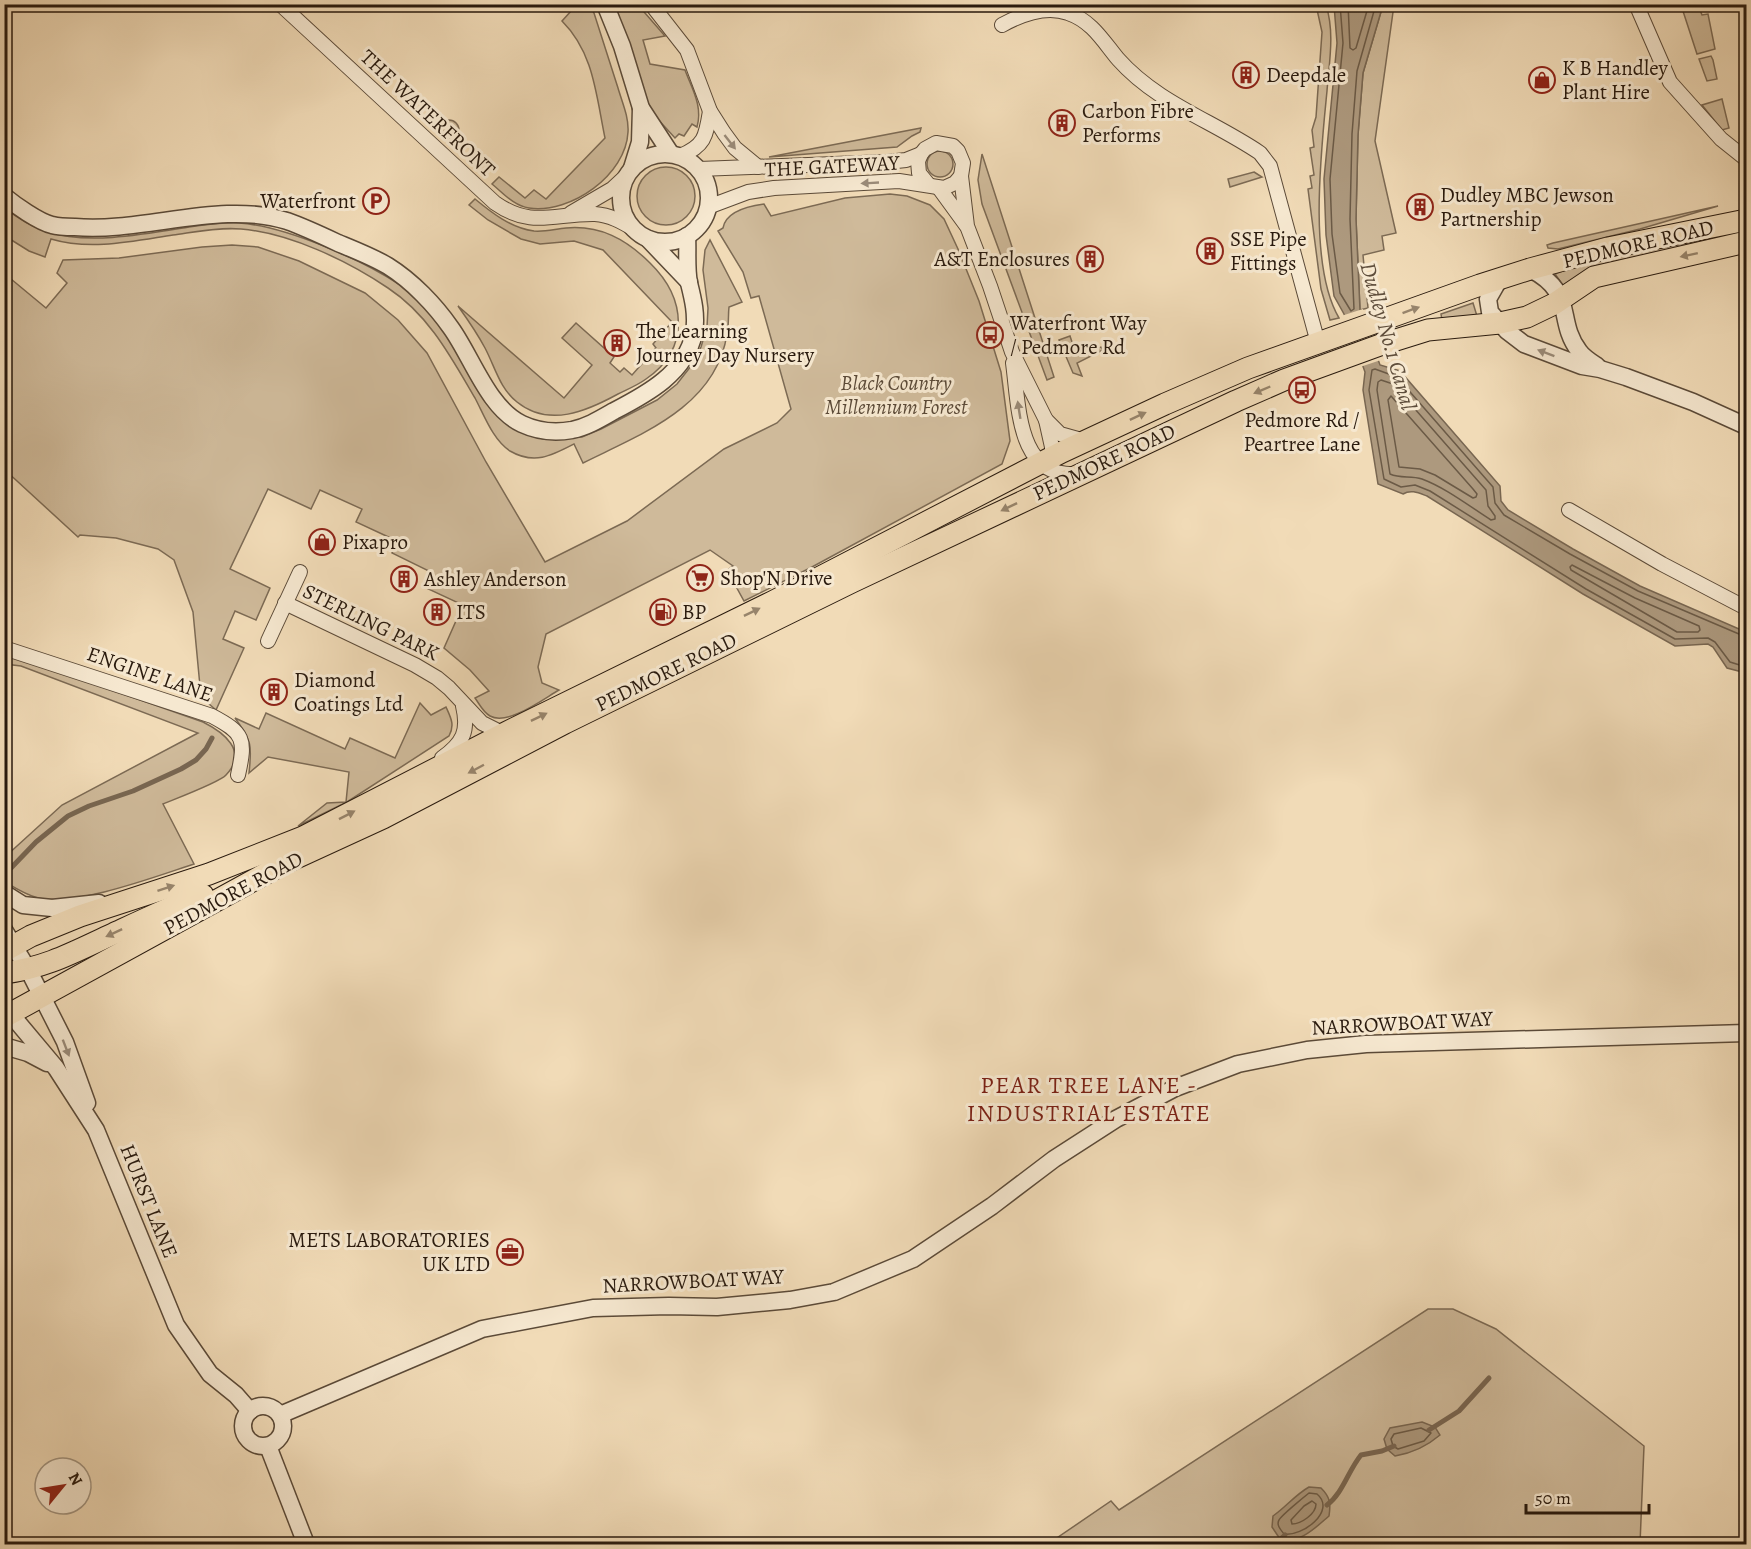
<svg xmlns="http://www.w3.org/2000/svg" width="1751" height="1549" font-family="Alegreya,serif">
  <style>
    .green { fill: #cfba9a; stroke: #7c6a54; stroke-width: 1.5 }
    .water { fill: #ad997e; stroke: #786651; stroke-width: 1.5 }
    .pier { fill: #f1dbb7 }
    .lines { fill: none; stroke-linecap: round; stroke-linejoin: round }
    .shore { stroke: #6b5a46; stroke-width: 1.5 }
    .stream { stroke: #786651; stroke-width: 5 }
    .minor-casing { stroke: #5b4a38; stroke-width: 16 }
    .tertiary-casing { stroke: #5b4a38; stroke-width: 19 }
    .trunk-casing { stroke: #291a0e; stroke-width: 23 }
    .minor { stroke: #f6e8d0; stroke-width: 14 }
    .tertiary { stroke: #f6e8d0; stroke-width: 16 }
    .trunk { stroke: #f1dbb7; stroke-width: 21 }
    .oneway { fill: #9a8b79 }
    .oneway2 { fill: #97846b }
    .labels { text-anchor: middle; stroke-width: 6; stroke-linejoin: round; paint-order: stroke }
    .poi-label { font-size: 21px; fill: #291a0e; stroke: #f6e8d0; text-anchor: start }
    .street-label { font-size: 21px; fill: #291a0e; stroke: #f6e8d0 }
    .park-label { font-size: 21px; font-style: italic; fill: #5b4a38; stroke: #f6e8d0 }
    .water-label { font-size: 22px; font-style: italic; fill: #5e4d3b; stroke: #f6e8d0 }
    .quarter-label { font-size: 24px; letter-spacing: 1.5px; fill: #7a1f14; stroke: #f6e8d0 }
  </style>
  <rect width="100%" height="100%" fill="#f1dbb7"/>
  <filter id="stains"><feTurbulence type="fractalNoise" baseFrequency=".00333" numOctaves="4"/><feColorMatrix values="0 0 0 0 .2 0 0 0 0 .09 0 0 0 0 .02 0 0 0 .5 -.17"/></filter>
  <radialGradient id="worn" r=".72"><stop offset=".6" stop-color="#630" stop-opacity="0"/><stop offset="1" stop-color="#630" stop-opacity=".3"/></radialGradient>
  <!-- green -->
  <g class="green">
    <path d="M567 5H589L594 13C602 38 610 63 618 88 622 102 629 117 628 132 626 175 571 214 529 208 514 206 503 193 492 184L499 177 525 198 534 190 546 199 605 138C596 95 594 53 562 21L572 10Z"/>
    <path d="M615 5H638L665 36 643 40 650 64 685 70C692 89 703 106 697 127L692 124 684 136 679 134 675 138 654 115 644 97Z"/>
    <path d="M1316 5H1326C1335 33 1329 63 1327 91 1321 152 1308 265 1339 318L1330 320 1321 289 1308 189 1312 188 1310 176 1314 175 1310 148 1314 147 1312 130 1316 117 1322 32Z"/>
    <polygon points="1383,5 1394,5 1375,141 1396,233 1382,236 1384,250 1363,255 1368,308 1360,310 1356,219 1358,135 1363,73"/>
    <polygon points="1681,5 1698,5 1702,15 1708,14 1715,49 1697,54"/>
    <polygon points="1711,56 1713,60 1717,79 1707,81 1699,59"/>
    <polygon points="1722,99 1729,128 1722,130 1702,105"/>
    <circle cx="449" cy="130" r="10"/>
    <polygon points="921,128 920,132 912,136 897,147 769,157"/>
    <circle cx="940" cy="164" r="13"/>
    <polygon points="982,154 1054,377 1047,380 982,204 978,180"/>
    <circle cx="666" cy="196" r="29"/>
    <polygon points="1254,172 1262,177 1230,187 1228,179"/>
    <path d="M890 194 907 196 930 205 944 219 958 249 979 301 1001 372 1010 441 1002 464 812 567 744 601 727 570 733 566 710 550 546 634 538 667 542 683 559 690C543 699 508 726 490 716 483 712 480 705 475 698L489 691 470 670 444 648 463 605 424 587 431 572 392 553 397 541 356 522 362 509 320 490 311 509 268 489 230 569 270 588 256 620 235 611 223 639 244 648 216 710 201 697 193 612 174 560 158 549 116 538 80 535 78 537 5 470V274L46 308 67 283 57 273 63 260 119 258 202 247 232 245 258 247 299 261 365 293 398 320 427 353 486 462 545 562 627 521 724 449 777 423 791 409 759 296 751 298 743 272 718 231 723 228C726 211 749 206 764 204L771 216 845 198Z"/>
    <path d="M475 199C492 213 511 228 534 231 545 232 555 229 566 228 600 225 626 239 650 263 686 298 691 348 646 379 638 385 628 389 618 394 587 411 549 428 517 402 500 389 495 367 485 348 477 333 468 320 458 306L564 398 592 365 562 338 576 323 614 357 610 363 620 372 624 368 632 375 656 348 653 344 672 322 603 250 574 241 540 244 521 239 488 220 469 205Z"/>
    <polygon points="1718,206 1640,229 1558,249 1548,248 1547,245 1553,243"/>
    <path d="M4 207C17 218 31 227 48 232 89 245 146 234 189 227 205 225 222 222 239 223 285 226 361 259 400 285 412 294 423 306 433 317L518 431 543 439 582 437 601 429 657 400 677 384 691 366 701 347 707 327 708 308 703 270 705 250 710 240 742 302 729 307C728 316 729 325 727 334 716 407 641 434 583 463L574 444C551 456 534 465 510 451 493 440 484 415 475 398 451 357 429 315 388 288 348 261 290 233 241 229 219 227 195 232 173 235 134 241 91 251 51 239L45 257 29 251 5 236Z"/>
    <polygon points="1746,229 1746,237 1590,272 1571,280 1564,287 1555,274 1583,263"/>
    <polygon points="1473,303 1477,316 1442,320 1441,314"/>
    <polygon points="1070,336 1076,354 1101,347 1103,350 1077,363 1082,376 1073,373 1059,340"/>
    <path d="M5 655 21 658 203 722C223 732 249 751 226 775 220 782 175 799 163 804L194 864C157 876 75 907 38 898 26 895 15 888 5 882L4 854 6 856 62 805 198 733 21 666 5 664Z"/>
    <path d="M420 703 431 715 446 707C451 718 455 725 449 736L347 802 298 826 327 803 346 802 349 772 268 757 249 773C252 746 252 741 235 718L259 729 266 713 345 749 350 738 395 758Z"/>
    <polygon points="1428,1309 1453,1309 1496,1329 1644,1446 1640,1544 1048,1544 1111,1501 1119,1510"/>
  </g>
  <!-- water -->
  <g class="water">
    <path d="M1334 5H1383L1363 73 1358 135 1356 219 1360 310 1380 365 1400 371 1500 486 1501 501 1508 510 1573 549 1640 586 1746 632V673L1727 668 1713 647 1708 644 1675 646 1583 594 1427 496C1419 493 1411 489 1403 494L1378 484 1363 390 1365 372 1344 314 1334 296 1326 235 1324 179 1337 43Z"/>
    <path d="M1422 1422 1435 1427 1440 1435C1426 1447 1413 1453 1395 1456L1387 1449 1384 1439 1390 1428Z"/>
    <path d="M1309 1487 1321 1488C1330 1497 1331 1503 1329 1516 1315 1528 1300 1544 1280 1539L1272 1527 1273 1516C1286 1507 1295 1495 1309 1487Z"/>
  </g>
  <!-- pier -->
  <polygon class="pier" points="1363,309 1381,360 1360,367 1341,316"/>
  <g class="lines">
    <!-- shore -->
    <g class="shore">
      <polyline points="1340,4 1343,43 1330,179 1332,234 1340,293 1351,311 1354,309 1350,219 1352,134 1357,71 1376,4"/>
      <polyline points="1348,4 1350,48 1353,50 1356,48 1369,4"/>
      <path d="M1381 380 1393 384 1486 490 1488 506 1495 516V519L1491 520C1469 506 1446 488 1422 479 1411 475 1401 479 1390 474L1377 390 1378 382Z"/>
      <polygon points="1391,396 1473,489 1477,494 1476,497 1473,498 1435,475 1420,469 1399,467 1388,400"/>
      <polygon points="1572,565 1635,598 1699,626 1700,630 1698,632 1677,632 1571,570 1570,567"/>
      <polyline points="1746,637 1638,591 1570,554 1504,515 1495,503 1493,487 1397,377 1375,369 1372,370 1369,390 1384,479 1401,487 1415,485 1430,491 1586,589 1675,639 1708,638 1715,642 1730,662 1746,667"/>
      <polygon points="1421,1428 1431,1433 1424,1441 1398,1449 1393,1446 1391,1439 1394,1434"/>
      <path d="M1309 1493 1317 1494C1337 1511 1302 1537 1284 1534 1281 1530 1276 1525 1279 1520 1281 1516 1304 1497 1309 1493Z"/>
      <path d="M1312 1501 1316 1504C1316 1514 1301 1524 1292 1524L1291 1520 1304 1506Z"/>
    </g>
    <!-- stream -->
    <g class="stream">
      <polyline points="11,868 36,842 68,816 89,806 133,791 181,769 196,760 206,749 212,738"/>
      <polyline points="1429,1430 1459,1411 1489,1378"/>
      <path d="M1327 1505C1343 1493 1348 1471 1361 1455L1382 1451 1394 1446"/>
      <polyline points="1275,1544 1285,1535"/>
    </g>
    <defs>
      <g id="minor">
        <path d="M280 4 495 203C532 229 555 213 595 214 610 215 622 222 634 229"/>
        <polyline points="651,4 687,50 710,111 724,133 735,148 758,167"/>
        <polyline points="1636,4 1670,82 1721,139 1746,159"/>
        <path d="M1002 25C1022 14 1046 5 1068 13 1092 21 1103 41 1118 59 1157 103 1213 121 1260 153L1270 166 1318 343"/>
        <path d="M680 156C705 146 706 136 710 111"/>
        <polyline points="699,169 887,162 906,160 921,154"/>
        <polyline points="928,184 919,173 918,161 921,154 925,149 936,143 953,146 958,151 963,163 961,176 967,226 990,286 1012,352 1046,420 1060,434 1085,441"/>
        <polyline points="939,188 966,225"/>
        <polyline points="708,207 748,192 774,188 899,181 944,188 955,183 961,176"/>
        <polyline points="571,213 612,189 627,175"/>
        <path d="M1013 363C1019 406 1017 478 1077 474"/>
        <polyline points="1046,420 1052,447 1052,463"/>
        <polyline points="1569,510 1662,564 1746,608"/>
        <polyline points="285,603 415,665 437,678 449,688 482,723 504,734"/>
        <polyline points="268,641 300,572"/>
        <path d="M4 648 212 716C244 733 246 739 238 775"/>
        <path d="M442 758C463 743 469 731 463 706"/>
      </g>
      <g id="tertiary">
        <polyline points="605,4 622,46 641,108 671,154"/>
        <circle cx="665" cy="198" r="44"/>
        <polyline points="632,168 640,142 641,108"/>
        <path d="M4 196C15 205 39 222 52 225 59 227 67 227 75 227 143 233 222 200 287 221 304 227 321 235 338 243 355 250 373 257 388 266 412 281 435 305 451 328 472 357 488 408 522 424 537 431 555 433 572 430 587 427 600 419 614 411 647 394 686 373 694 333 697 315 693 299 689 283 686 268 688 251 687 236"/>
        <polyline points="648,239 689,282"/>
        <path d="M1530 269C1577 293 1555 319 1579 351 1583 357 1591 362 1597 366"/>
        <polyline points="1500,278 1488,299 1490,312 1507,331 1524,344 1582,366 1600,369 1626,377 1693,402 1746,426"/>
        <polyline points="4,893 23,905 52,908 99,903"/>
        <polyline points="4,930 29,971 65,1042 87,1103"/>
        <polyline points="4,1006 56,1068 96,1130 176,1325 210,1374 236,1395 250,1411"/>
        <polyline points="4,1046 28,1053 47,1063"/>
        <circle cx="263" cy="1426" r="20"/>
        <polyline points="280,1415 482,1329 593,1308 669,1306 717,1307 790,1300 834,1292 913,1259 992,1206 1054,1159 1116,1119 1175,1088 1238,1064 1307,1050 1366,1044 1746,1033"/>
        <polyline points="268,1446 306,1544"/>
      </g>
      <g id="trunk">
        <polyline points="4,951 31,936 80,916 209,874 303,837 507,732 774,601 1062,452 1165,404 1248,368 1480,285 1530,269 1608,248 1746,220"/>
        <path d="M4 973C46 968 76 951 113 934 143 920 172 906 203 895"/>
        <polyline points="4,1017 285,863 383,818 565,723 852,582 1236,401 1284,380 1380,345 1428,330 1500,323 1527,317 1554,304 1594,277 1746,242"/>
      </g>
    </defs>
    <!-- minor casing -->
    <use href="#minor" class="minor-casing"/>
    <!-- tertiary casing -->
    <use href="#tertiary" class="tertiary-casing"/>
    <!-- trunk casing -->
    <use href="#trunk" class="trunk-casing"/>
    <!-- minor -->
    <use href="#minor" class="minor"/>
    <!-- tertiary -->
    <use href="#tertiary" class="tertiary"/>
    <!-- trunk -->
    <use href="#trunk" class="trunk"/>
  </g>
  <!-- one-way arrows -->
  <defs><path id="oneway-solid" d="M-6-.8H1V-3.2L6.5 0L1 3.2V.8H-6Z" transform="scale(1.5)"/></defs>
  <g class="oneway">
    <use href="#oneway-solid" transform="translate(730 142) rotate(52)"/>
    <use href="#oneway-solid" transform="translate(870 183) rotate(177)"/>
    <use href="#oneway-solid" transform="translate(1546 353) rotate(-159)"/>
    <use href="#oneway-solid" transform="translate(1019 410) rotate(-99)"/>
    <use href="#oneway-solid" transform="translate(66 1048) rotate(69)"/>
  </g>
  <g class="oneway2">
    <use href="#oneway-solid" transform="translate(1689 255) rotate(168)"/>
    <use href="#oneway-solid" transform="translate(1411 310) rotate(-20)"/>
    <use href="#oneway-solid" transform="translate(1262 390) rotate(157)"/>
    <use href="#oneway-solid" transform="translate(1138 416) rotate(-25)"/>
    <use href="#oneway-solid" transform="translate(1009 507) rotate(154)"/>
    <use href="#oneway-solid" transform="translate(752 612) rotate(-26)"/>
    <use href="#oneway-solid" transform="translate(539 717) rotate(-26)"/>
    <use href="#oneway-solid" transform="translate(476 769) rotate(152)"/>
    <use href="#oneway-solid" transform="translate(347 815) rotate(-27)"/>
    <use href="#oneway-solid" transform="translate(166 888) rotate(-18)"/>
    <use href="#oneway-solid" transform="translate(114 933) rotate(155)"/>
  </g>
  <!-- icons -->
  <defs>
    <symbol id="building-ring" viewBox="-11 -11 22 22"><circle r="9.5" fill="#f6e8d0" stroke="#8f2418" stroke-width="1.5"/><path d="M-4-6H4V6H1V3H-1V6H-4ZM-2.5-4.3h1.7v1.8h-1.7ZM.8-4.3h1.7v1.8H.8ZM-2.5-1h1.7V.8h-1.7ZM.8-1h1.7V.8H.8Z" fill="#8f2418"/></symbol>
    <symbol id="shop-ring" viewBox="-11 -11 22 22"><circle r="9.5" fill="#f6e8d0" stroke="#8f2418" stroke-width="1.5"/><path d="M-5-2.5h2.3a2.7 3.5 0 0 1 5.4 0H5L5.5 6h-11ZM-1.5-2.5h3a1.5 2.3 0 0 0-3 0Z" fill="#8f2418"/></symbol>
    <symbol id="parking-ring" viewBox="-11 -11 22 22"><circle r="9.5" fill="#f6e8d0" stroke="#8f2418" stroke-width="1.5"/><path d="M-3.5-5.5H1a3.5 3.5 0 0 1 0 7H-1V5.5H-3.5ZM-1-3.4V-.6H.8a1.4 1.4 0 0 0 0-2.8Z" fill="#8f2418"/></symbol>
    <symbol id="bus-ring" viewBox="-11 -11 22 22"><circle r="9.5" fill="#f6e8d0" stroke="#8f2418" stroke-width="1.5"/><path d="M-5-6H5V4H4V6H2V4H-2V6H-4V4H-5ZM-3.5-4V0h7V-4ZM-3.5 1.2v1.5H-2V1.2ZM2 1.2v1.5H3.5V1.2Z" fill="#8f2418"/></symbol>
    <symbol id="supermarket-ring" viewBox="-11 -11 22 22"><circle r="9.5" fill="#f6e8d0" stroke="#8f2418" stroke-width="1.5"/><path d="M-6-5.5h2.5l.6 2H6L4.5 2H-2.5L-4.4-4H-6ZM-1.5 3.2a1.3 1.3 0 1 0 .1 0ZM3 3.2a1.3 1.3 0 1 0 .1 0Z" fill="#8f2418"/></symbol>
    <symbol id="fuel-ring" viewBox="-11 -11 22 22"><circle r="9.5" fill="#f6e8d0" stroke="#8f2418" stroke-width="1.5"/><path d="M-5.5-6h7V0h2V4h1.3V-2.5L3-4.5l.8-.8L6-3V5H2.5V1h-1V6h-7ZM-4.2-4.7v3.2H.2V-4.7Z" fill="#8f2418"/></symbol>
    <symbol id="office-ring" viewBox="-11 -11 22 22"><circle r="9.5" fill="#f6e8d0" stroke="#8f2418" stroke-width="1.5"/><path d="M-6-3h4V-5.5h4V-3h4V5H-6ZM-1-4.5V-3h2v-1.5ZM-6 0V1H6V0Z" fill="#8f2418"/></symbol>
  </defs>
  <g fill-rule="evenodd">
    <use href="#building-ring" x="1231" y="60" width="30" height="30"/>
    <use href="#shop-ring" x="1527" y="65" width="30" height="30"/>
    <use href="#building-ring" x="1047" y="108" width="30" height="30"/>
    <use href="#parking-ring" x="361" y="186" width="30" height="30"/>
    <use href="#building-ring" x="1405" y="192" width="30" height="30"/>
    <use href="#building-ring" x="1195" y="236" width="30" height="30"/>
    <use href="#building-ring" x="1075" y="244" width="30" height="30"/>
    <use href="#bus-ring" x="975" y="320" width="30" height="30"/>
    <use href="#building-ring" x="602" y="328" width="30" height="30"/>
    <use href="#bus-ring" x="1287" y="375" width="30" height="30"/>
    <use href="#shop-ring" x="307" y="527" width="30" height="30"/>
    <use href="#supermarket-ring" x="685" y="563" width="30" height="30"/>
    <use href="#building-ring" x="389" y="564" width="30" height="30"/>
    <use href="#building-ring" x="422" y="597" width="30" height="30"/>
    <use href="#fuel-ring" x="648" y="597" width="30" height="30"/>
    <use href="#building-ring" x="259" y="677" width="30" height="30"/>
    <use href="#office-ring" x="495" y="1237" width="30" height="30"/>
  </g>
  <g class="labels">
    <!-- poi labels -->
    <g class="poi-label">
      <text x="1562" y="75">K B Handley<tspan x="1562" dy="24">Plant Hire</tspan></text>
      <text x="1266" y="82">Deepdale</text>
      <text x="1082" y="118">Carbon Fibre<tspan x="1082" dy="24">Performs</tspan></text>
      <text x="1440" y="202">Dudley MBC Jewson<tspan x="1440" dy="24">Partnership</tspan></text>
      <text x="356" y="208" text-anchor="end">Waterfront</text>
      <text x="1230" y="246">SSE Pipe<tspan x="1230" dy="24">Fittings</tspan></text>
      <text x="1070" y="266" text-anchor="end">A&amp;T Enclosures</text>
      <text x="1010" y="330">Waterfront Way<tspan x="1010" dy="24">/ Pedmore Rd</tspan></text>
      <text x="636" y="338">The Learning<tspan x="636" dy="24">Journey Day Nursery</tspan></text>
      <text x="1302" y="427" text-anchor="middle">Pedmore Rd /<tspan x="1302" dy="24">Peartree Lane</tspan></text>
      <text x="342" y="549">Pixapro</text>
      <text x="720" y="585">Shop'N Drive</text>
      <text x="424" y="586">Ashley Anderson</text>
      <text x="456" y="619">ITS</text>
      <text x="682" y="619">BP</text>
      <text x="294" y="687">Diamond<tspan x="294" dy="24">Coatings Ltd</tspan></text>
      <text x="490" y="1247" text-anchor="end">METS LABORATORIES<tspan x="490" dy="24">UK LTD</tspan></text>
    </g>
    <!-- street labels -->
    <g class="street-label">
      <text transform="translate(428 113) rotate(43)" y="7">THE WATERFRONT</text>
      <text transform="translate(832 166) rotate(-3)" y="7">THE GATEWAY</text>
      <text transform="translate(1638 244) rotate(-13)" y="7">PEDMORE ROAD</text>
      <text transform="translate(1104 462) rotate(-25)" y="7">PEDMORE ROAD</text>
      <text transform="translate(371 622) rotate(26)" y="7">STERLING PARK</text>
      <text transform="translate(666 672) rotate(-26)" y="7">PEDMORE ROAD</text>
      <text transform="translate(150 674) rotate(19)" y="7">ENGINE LANE</text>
      <text transform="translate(233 893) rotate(-28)" y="7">PEDMORE ROAD</text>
      <text transform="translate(1402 1023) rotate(-3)" y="7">NARROWBOAT WAY</text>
      <text transform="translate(149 1201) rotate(68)" y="7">HURST LANE</text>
      <text transform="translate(693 1281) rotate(-3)" y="7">NARROWBOAT WAY</text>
    </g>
    <!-- park labels -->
    <g class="park-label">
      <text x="896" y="390">Black Country<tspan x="896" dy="24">Millennium Forest</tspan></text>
    </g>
    <!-- water labels -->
    <g class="water-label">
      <text transform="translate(1389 336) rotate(74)" y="8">Dudley No.1 Canal</text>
    </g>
    <!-- quarter labels -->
    <g class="quarter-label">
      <text x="1089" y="1093">PEAR TREE LANE -<tspan x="1089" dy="28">INDUSTRIAL ESTATE</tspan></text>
    </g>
  </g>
  <!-- margin -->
  <rect width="1751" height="1549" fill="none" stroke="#f1dbb7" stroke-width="24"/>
  <rect x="6" y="6" width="1739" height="1537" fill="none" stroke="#291a0e" stroke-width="3"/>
  <rect x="12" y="12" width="1727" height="1525" fill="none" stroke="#291a0e" stroke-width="1.5"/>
  <!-- north arrow -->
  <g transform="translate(63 1486) rotate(60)"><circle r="28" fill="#f6e8d0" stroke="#a49682" stroke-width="1.5"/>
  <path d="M0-4.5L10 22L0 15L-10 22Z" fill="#8f2418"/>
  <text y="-9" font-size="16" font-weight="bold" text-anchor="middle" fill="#291a0e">N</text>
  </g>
  <!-- scale -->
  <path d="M1526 1504v9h123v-9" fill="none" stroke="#291a0e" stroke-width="3"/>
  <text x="1535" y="1504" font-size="18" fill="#291a0e" stroke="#f6e8d0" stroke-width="4.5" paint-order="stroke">50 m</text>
  <rect width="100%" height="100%" filter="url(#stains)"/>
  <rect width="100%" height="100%" fill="url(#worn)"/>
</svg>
